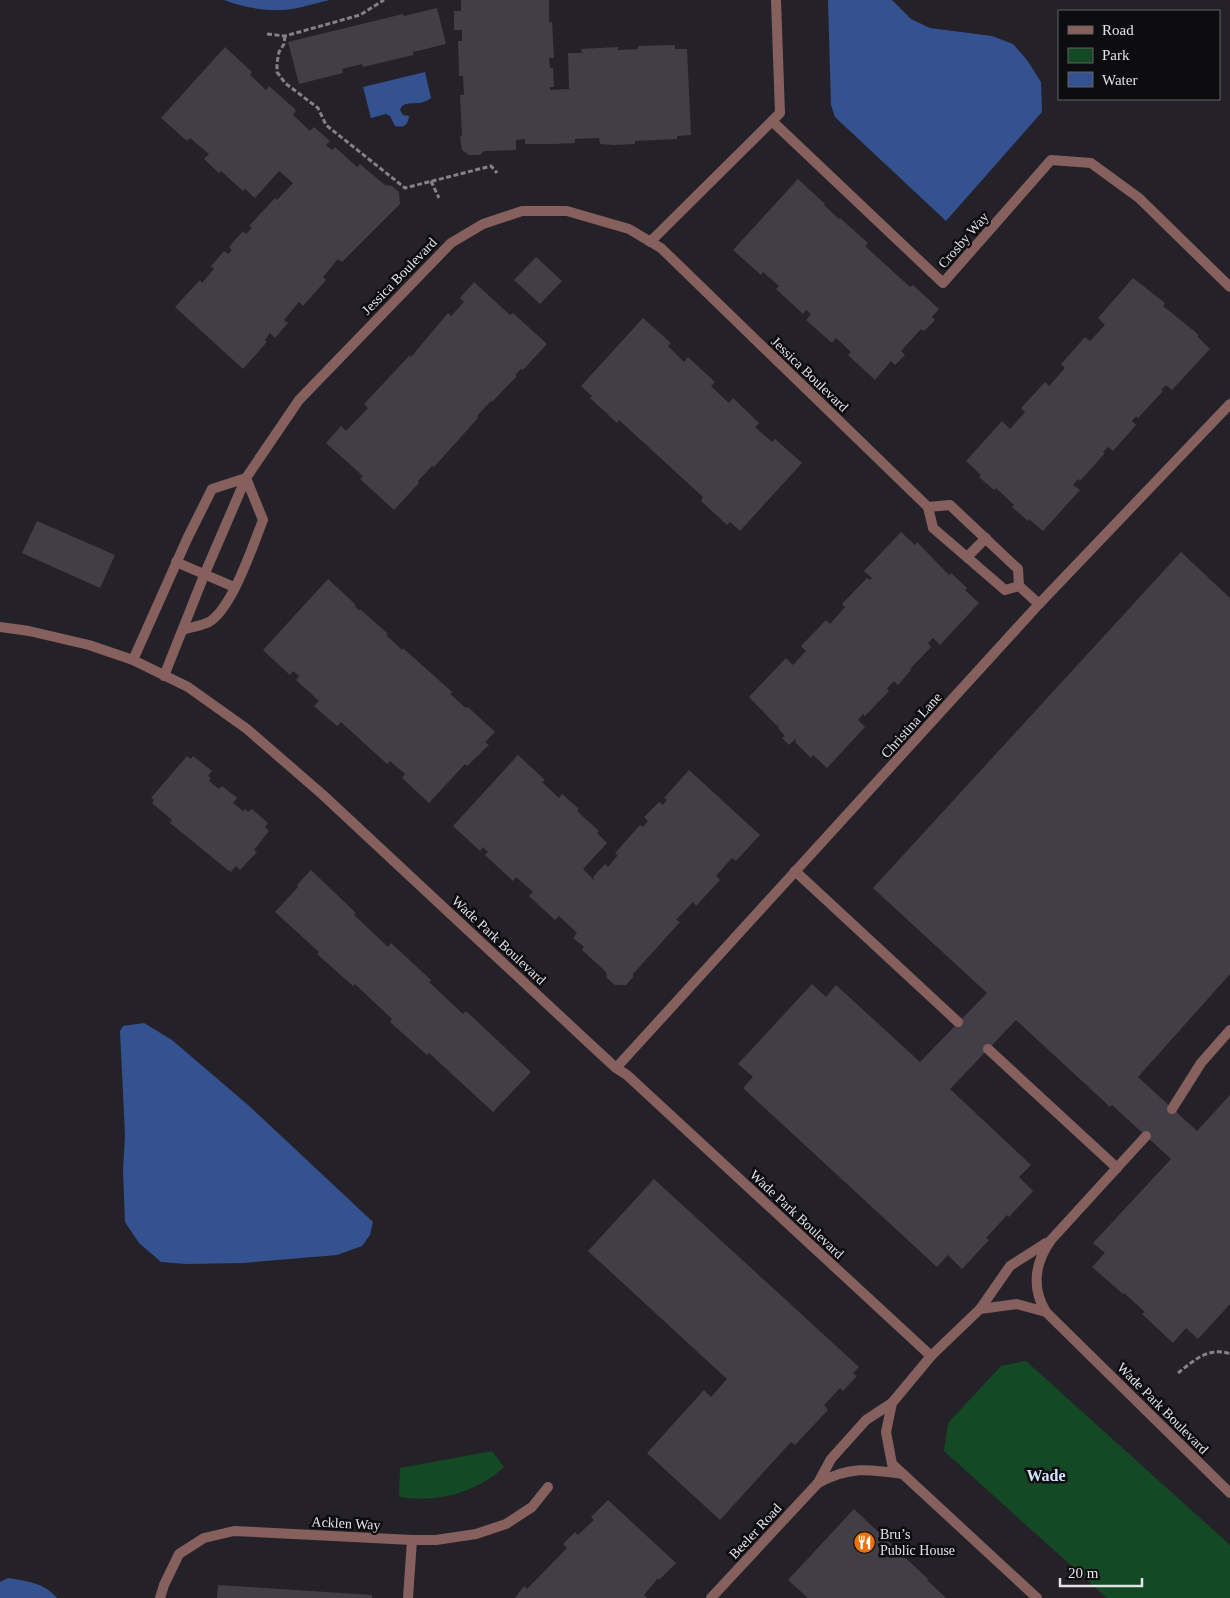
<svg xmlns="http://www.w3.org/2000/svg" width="1230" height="1598" font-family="Georgia,serif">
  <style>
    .green { fill: #144926 }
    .water { fill: #345190 }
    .building { fill: #423e45 }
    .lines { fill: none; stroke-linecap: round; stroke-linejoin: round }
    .path { stroke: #848187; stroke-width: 3; stroke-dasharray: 5 2.5; stroke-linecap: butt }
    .service { stroke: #86605d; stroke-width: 10 }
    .minor { stroke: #86605d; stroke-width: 10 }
    .tertiary { stroke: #86605d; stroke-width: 10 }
    .labels { text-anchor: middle; stroke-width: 5; stroke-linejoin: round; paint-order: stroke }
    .street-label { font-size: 14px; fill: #e4e2e7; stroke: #0d0c0f }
    .poi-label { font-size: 14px; fill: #e4e2e7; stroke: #0d0c0f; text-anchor: start }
    .quarter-label { font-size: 16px; font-weight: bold; fill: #d3e4fe; stroke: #0d0c0f }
  </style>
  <rect width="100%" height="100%" fill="#252128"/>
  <!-- green -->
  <g class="green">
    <polygon points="1026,1361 1230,1545 1230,1598 1107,1598 944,1451 948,1423 1001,1366"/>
    <path d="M492 1451 504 1467C476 1493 437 1503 399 1497L400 1468Z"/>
  </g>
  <!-- water -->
  <g class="water">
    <path d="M224 0H330C315 3 299 9 283 10 263 11 242 7 224 0Z"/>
    <polygon points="828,0 892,0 911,19 930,28 992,36 1013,44 1027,60 1041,82 1042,112 946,221 835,117 831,105"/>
    <path d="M425 72 431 98C419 107 412 100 402 106L400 110 403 115 409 116C408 125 404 128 395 126L390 116 386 114 371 118 363 87Z"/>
    <polygon points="144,1023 172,1040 248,1105 373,1222 370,1235 362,1246 337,1255 243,1263 185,1264 161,1262 139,1243 125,1222 123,1171 125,1135 120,1031 123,1026"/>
    <path d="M8 1578C26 1581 45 1583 57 1598H0V1582Z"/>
  </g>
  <!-- building -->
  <g class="building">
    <polygon points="461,0 549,0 549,22 552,22 554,58 549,58 550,68 553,68 554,87 550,87 550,90 569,89 568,53 582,53 581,49 618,47 618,50 638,49 638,46 675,45 675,49 687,49 691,135 677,136 677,139 635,141 635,144 614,145 600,144 599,138 575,139 575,143 554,144 525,144 525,139 516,140 516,150 484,151 480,155 469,155 462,150 460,137 462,135 460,95 464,95 463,76 459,76 458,41 462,41 462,30 454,30 454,11 461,11"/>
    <polygon points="437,8 446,44 413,52 413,55 363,67 362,64 342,69 343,73 299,84 288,42 403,14 404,16"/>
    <polygon points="225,47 252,72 250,75 266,90 269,86 296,110 293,115 310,131 314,127 330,141 326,145 332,150 335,147 357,167 360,164 385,185 392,186 399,192 400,204 342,262 338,259 323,277 326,280 303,306 299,302 284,320 288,323 275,338 270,333 265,340 267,342 243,369 175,307 200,280 202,283 214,269 211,266 224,251 228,254 232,250 229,247 243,231 246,234 252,228 249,226 275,198 277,200 293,183 279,171 255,198 245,189 243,191 221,171 219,173 204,159 209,154 190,138 187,141 161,118"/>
    <polygon points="798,179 825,204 824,205 839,219 840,218 868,243 865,246 910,287 913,285 939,309 932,317 935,320 924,331 921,329 901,351 905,355 895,365 891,361 875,380 848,355 851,352 836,338 832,343 806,320 811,314 806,310 803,314 776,289 779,286 763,272 761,275 733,250"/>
    <polygon points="536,257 562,281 540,304 514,280"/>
    <polygon points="1133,278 1165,303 1163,306 1199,335 1197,336 1210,349 1172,390 1166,385 1161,390 1163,391 1138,418 1136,416 1132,421 1136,425 1113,451 1108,447 1103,452 1105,453 1080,481 1078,479 1073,485 1080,490 1043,531 1029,519 1028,521 1012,507 1014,505 996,488 994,490 979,477 981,475 966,461 1002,421 1010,429 1025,412 1021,408 1045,382 1049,386 1065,368 1061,364 1085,337 1090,341 1105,325 1098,318"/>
    <polygon points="474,282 510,315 513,313 547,344 523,370 521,369 515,375 517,376 492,402 491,401 477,416 478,418 434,467 432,466 418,481 419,483 394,510 360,479 363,476 326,443 341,426 346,431 368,408 364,404 410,355 411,357 448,313 451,316 464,302 460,298"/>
    <polygon points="643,318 671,343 668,346 684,362 688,357 715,382 711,386 729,403 733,398 759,423 755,427 772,442 775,439 802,463 740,531 730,522 727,525 701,501 703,497 619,420 617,423 590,398 592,396 581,386"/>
    <polygon points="37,521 115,555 100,588 22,553"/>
    <polygon points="901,532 915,545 917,542 949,575 951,573 967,588 965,590 979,603 940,645 933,638 928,643 931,647 910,669 911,670 898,685 894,681 887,688 889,691 865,716 863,714 858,720 865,727 827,768 813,755 811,758 795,742 796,741 795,739 789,745 782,738 785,736 778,728 779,724 777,726 749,697 786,658 793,665 806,651 801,646 826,620 830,624 845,607 842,604 867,578 870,580 872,578 864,571"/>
    <polygon points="1181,552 1230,598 1230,974 1138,1077 1197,1131 1230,1095 1230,1304 1198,1339 1186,1328 1173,1343 1142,1314 1145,1312 1124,1293 1123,1294 1092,1267 1105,1253 1093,1243 1171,1159 1112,1105 1110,1107 1016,1020 950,1089 1031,1165 1019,1177 1033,1191 1009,1217 1007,1215 986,1238 989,1240 962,1269 948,1255 937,1267 743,1088 753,1077 738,1064 812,984 826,997 836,985 920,1062 987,993 873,888"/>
    <polygon points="328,579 355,604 355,606 359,611 360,609 388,634 386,635 402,650 403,648 452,692 450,694 466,708 468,707 495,732 485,742 489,745 467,766 465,764 429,803 402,778 405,774 390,761 387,764 341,722 337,726 314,706 319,701 296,680 299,676 293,671 290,675 263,650"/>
    <polygon points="518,755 545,780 542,782 559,798 562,794 579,809 577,811 599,831 597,833 607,843 583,869 595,881 593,877 605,864 608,867 618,855 615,853 640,825 643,827 648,821 644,817 659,802 663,805 667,800 664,798 689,770 760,835 736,861 732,858 716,876 720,880 696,906 693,902 676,920 680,922 633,974 633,977 626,985 615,985 607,978 606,972 582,950 584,947 573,938 577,933 559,916 555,920 529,896 533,892 516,877 513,881 485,855 488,852 483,847 480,851 453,826"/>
    <polygon points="187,756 191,759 193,756 212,771 208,776 211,778 209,781 219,789 222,786 237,798 233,803 243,811 245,809 248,812 252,809 268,823 265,827 269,831 254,850 257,852 240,870 236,866 231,872 229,870 229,871 170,823 172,820 152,803 154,800 151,798"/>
    <polygon points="311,870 356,913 354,915 388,947 391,943 431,980 429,982 463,1014 466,1011 531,1072 493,1112 429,1053 427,1055 390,1022 392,1019 355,984 353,986 317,954 319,952 275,912 298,887 297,885"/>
    <polygon points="654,1179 859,1367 853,1373 857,1376 843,1391 840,1388 824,1405 828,1410 795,1445 791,1442 720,1520 647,1453 704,1390 711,1397 727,1379 588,1251"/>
    <polygon points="608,1500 676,1563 659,1580 658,1578 644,1595 647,1598 515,1598 524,1586 527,1589 567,1548 563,1544 575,1532 578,1535 594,1520 591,1517"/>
    <polygon points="854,1509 928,1579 927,1580 946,1598 808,1598 788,1580"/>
    <polygon points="218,1585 372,1595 372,1598 217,1598"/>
  </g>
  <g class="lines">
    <!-- path -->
    <g class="path">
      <polyline points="267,34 285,36 360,15 384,0"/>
      <polyline points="285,36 284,44 279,52 277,63 277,72 285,83 318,108 326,125 405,188 491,166 497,173"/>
      <polyline points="431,181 439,198"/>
      <path d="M1178 1373C1193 1361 1209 1346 1230 1354"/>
    </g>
    <!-- service -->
    <g class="service">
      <polyline points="650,242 772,121"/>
      <polyline points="795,871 958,1022"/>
      <polyline points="988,1049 1117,1168"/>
      <polyline points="1172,1109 1201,1063 1230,1030"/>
      <polyline points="980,1309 1010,1266 1046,1243"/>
      <path d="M1046 1312C1031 1288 1035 1262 1051 1240L1146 1136"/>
    </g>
    <!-- minor -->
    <g class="minor">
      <polyline points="776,0 780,113 772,121 943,283 1051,160 1091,163 1139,198 1230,287"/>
      <polyline points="928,507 950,505 1018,569 1019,586 1039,604"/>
      <polyline points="967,557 986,538"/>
      <polyline points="176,562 234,587"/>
      <path d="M183 630C191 627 201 626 209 622 232 609 253 545 263 520L246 478"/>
      <polyline points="133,660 187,539 212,489 246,478"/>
      <polyline points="164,676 205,573 246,478 299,400 451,243 483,224 522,211 567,211 629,229 661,248 928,507 933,528 1005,590 1019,586"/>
      <polyline points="616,1068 1039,604 1230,404"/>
      <path d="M818 1483C850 1466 869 1469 903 1474"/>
      <polyline points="160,1598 164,1585 179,1554 204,1538 234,1531 412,1540 436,1540 476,1534 506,1524 532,1507 548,1487"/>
      <polyline points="408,1598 412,1540"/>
      <polyline points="711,1598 818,1483 831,1459 866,1420 892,1403"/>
    </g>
    <!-- tertiary -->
    <g class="tertiary">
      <polyline points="0,627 29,631 89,645 133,660 188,687 247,729 323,795 590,1044 616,1068 627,1075 931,1356"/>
      <polyline points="1037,1598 892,1464 886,1432 892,1403 931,1356 980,1309 1017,1304 1046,1312 1230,1493"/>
    </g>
  </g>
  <!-- icons -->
  <defs>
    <symbol id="restaurant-disc" viewBox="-11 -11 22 22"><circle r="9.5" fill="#e8710a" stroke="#0d0c0f"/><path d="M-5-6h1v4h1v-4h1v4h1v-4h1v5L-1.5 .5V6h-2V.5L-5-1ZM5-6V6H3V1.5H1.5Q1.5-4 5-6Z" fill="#fff"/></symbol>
  </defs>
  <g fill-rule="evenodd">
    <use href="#restaurant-disc" x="852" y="1530" width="25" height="25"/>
  </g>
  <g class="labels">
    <!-- street labels -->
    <g class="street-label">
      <text transform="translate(963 240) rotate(-49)" y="5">Crosby Way</text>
      <text transform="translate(399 276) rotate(-46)" y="5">Jessica Boulevard</text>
      <text transform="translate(810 374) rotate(44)" y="5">Jessica Boulevard</text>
      <text transform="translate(911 725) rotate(-48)" y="5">Christina Lane</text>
      <text transform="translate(499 940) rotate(43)" y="5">Wade Park Boulevard</text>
      <text transform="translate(797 1214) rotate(43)" y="5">Wade Park Boulevard</text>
      <text transform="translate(1163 1408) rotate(45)" y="5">Wade Park Boulevard</text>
      <text transform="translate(346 1523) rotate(3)" y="5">Acklen Way</text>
      <text transform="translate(755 1531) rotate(-47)" y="5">Beeler Road</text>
    </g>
    <!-- poi labels -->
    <g class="poi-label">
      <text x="880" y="1539">Bru’s<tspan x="880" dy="16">Public House</tspan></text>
    </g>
    <!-- quarter labels -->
    <g class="quarter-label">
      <text x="1046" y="1481">Wade</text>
    </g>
  </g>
  <!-- legend -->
  <rect x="1058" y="10" width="162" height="90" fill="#0d0c0f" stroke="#636265"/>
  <rect x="1068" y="26" width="25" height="8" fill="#86605d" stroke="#636265"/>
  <text x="1102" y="35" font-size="15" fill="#e4e2e7">Road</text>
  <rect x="1068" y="48" width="25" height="15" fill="#144926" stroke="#636265"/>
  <text x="1102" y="60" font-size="15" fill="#e4e2e7">Park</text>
  <rect x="1068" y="72" width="25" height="15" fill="#345190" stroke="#636265"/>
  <text x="1102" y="85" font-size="15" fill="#e4e2e7">Water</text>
  <!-- scale -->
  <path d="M1060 1578v8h82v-8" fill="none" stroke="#e4e2e7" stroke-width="2.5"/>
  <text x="1068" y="1578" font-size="15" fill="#e4e2e7" stroke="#0d0c0f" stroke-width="4" paint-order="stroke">20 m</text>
</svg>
